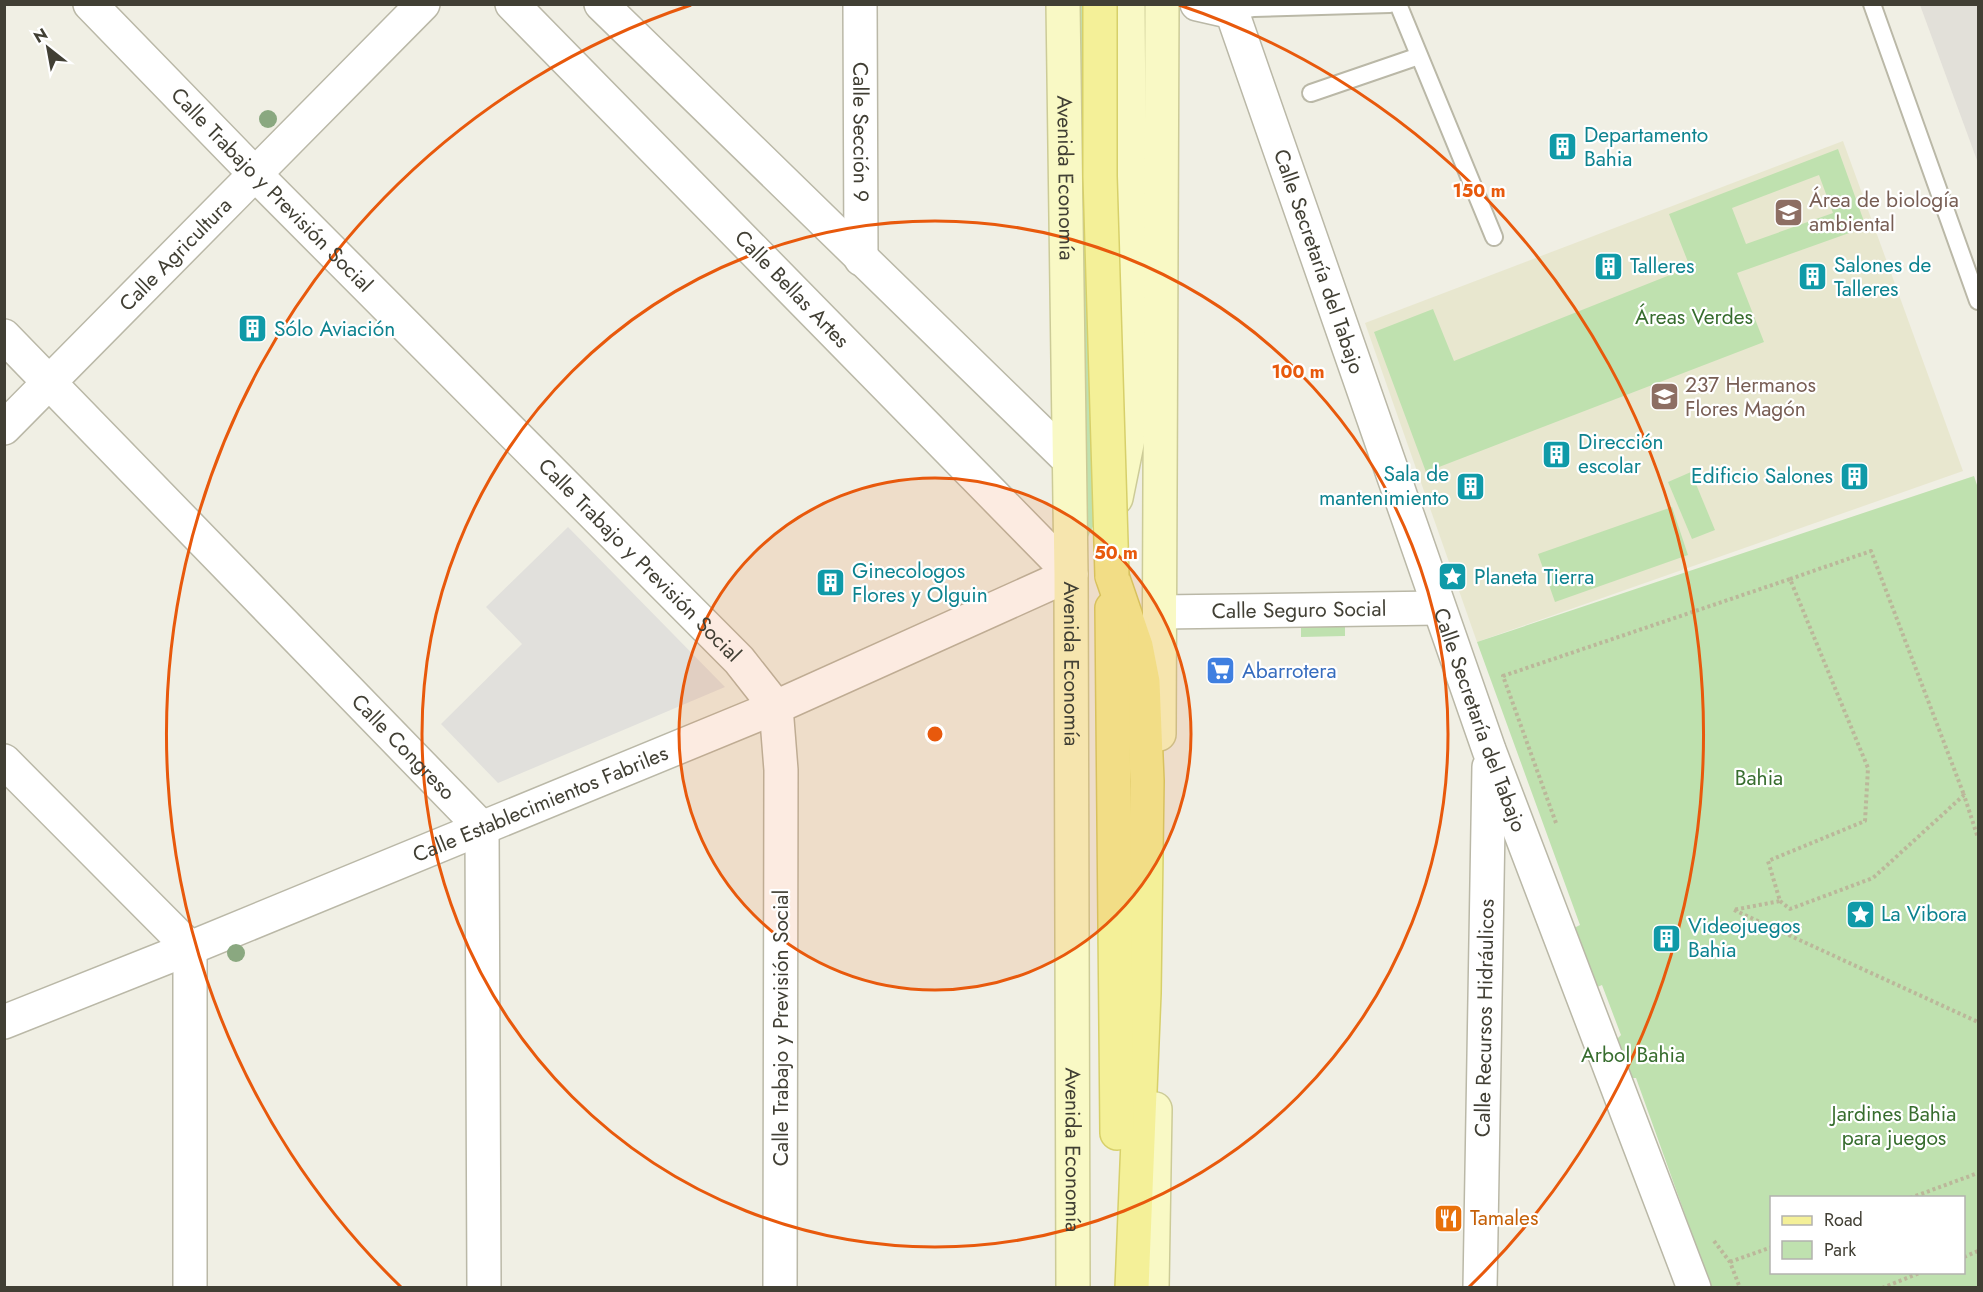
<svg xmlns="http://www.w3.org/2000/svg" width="1983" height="1292" font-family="Jost,sans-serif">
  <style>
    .industrial { fill: #e2e0d9 }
    .education { fill: #e8e7cf }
    .green { fill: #bfe1af; fill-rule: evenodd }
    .parking { fill: #e1e0dc }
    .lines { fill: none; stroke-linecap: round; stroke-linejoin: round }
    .service-casing { stroke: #bab8a7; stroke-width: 20 }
    .minor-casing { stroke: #bab8a7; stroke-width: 36 }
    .secondary-casing { stroke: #cccb97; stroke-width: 36 }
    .primary-casing { stroke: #d7d06a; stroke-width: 36 }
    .path { stroke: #bbb79a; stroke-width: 4; stroke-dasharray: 3 3; stroke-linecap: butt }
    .service { stroke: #fff; stroke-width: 16 }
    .minor { stroke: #fff; stroke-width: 33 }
    .secondary { stroke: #f9f9c5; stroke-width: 33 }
    .primary { stroke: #f4f098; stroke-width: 33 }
    .primary-bridge-casing { stroke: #d7d06a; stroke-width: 36; stroke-linecap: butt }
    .primary-bridge { stroke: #f4f098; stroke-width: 33 }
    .tree { fill: #8aa880 }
    .ring { fill: none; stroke: #e8590c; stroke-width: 3 }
    .labels { text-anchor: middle; stroke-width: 4.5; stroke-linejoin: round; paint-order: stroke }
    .street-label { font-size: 21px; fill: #413f34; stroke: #fff }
    .culture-label { font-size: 21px; fill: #0d838f; stroke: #fff; text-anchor: start }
    .education-label { font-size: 21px; fill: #785e54; stroke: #fff; text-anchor: start }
    .park-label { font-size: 21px; fill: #376d2e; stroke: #fff }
    .shop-label { font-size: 21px; fill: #366cbe; stroke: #fff; text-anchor: start }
    .food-label { font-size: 21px; fill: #c56008; stroke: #fff; text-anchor: start }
    .centre { fill: #e8590c; stroke: #fff; stroke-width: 3 }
    .ring-label { font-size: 18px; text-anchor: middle; font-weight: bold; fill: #e8590c; stroke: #fff; stroke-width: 4.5; stroke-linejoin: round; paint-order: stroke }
  </style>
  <rect width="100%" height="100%" fill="#f0efe4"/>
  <!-- industrial -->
  <polygon class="industrial" points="1920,5 1978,5 1978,163"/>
  <!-- education -->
  <polygon class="education" points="1843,141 1963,471 1477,642 1365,323"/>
  <!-- green -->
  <g class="green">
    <polygon points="1065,5 1091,5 1101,510 1083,547"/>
    <path d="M1838 149 1866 227 1737 273 1764 342 1426 472 1374 332 1433 309 1454 361 1690 267 1669 214ZM1819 175 1833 213 1746 244 1732 208Z"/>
    <polygon points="1691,472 1715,530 1692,539 1668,482"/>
    <path d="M1974 476 1978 488V1287H1711L1636 1078H1631L1613 1043 1621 1035 1602 985 1588 991 1562 934 1580 925 1477 642ZM1772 1198H1964V1272H1772Z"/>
    <polygon points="1672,507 1688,555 1555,602 1538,554"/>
    <polygon points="1301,623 1345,623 1345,636 1301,637"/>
  </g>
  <!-- parking -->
  <polygon class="parking" points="568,527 725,687 498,783 441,724 522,644 486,607"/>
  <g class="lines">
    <defs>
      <g id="service">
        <polyline points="1398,4 1494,237"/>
        <polyline points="1872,4 1978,301"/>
        <polyline points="1232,12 1254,8 1390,4"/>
        <polyline points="1311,93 1419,56"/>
      </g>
      <g id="minor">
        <path id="s1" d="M90 4 256 175 739 660 776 707 781 770 780 1288"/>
        <polyline points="601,4 1068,459"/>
        <path id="s2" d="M860 4 861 259"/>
        <path id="s3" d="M1197 4 1232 12 1489 750 1694 1288"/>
        <path id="s4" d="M4 336 482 828 484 1288"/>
        <path id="s5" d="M4 428 423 4"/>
        <path id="s6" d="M1161 612 1438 608"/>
        <polyline points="4,761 190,948 190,1288"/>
        <path id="s7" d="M4 1022 190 948 776 707 1071 574 512 4"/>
        <path id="s8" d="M1480 1288 1489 767"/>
      </g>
      <g id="secondary">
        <path id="s9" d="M1063 4 1071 574 1073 1288"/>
        <polyline points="1116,498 1129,434 1130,242 1128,4"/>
        <polyline points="1159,734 1162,4"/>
        <polyline points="1152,1288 1155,1109"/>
      </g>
      <g id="primary">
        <polyline points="1112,576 1136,646 1143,682 1147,781 1144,993 1132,1288"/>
        <polyline points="1112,608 1117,1133"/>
      </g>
    </defs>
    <!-- service casing -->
    <use href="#service" class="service-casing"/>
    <!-- minor casing -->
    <use href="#minor" class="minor-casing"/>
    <!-- secondary casing -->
    <use href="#secondary" class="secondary-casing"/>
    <!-- primary casing -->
    <use href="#primary" class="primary-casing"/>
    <!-- path -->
    <g class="path">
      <polyline points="1790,579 1871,551 1964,795"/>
      <polyline points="1556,823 1503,676 1790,579 1868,768 1865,821 1768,861 1780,901 1733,910"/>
      <polyline points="1780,901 1790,909 1873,878 1964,795 1978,838"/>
      <polyline points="1734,910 1978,1022"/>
      <polyline points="1910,1198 1978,1173"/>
      <polyline points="1714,1241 1730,1262 1740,1288"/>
      <polyline points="1964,1257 1978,1251"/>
      <polyline points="1730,1262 1772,1247"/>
      <polyline points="1882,1288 1922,1272"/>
    </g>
    <!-- service -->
    <use href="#service" class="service"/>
    <!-- minor -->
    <use href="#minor" class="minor"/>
    <!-- secondary -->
    <use href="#secondary" class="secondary"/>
    <!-- primary -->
    <use href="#primary" class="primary"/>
    <defs>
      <polyline id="primary-bridge" points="1100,4 1100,176 1112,576"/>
    </defs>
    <!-- primary-bridge casing -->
    <use href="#primary-bridge" class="primary-bridge-casing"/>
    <!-- primary-bridge -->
    <use href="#primary-bridge" class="primary-bridge"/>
  </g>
  <!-- trees -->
  <g class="tree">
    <circle cx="268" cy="119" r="9"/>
    <circle cx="236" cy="953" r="9"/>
  </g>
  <!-- distance rings -->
  <circle cx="935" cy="734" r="256" fill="#e8590c" fill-opacity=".12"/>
  <g class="ring">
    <circle cx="935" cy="734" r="256"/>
    <circle cx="935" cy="734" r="513"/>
    <path d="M401 1287A769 769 0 0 1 691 5M1179 5A769 769 0 0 1 1469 1287"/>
  </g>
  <!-- icons -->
  <defs>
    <symbol id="building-square" viewBox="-11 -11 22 22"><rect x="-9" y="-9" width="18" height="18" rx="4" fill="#0f9aa8" stroke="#fff"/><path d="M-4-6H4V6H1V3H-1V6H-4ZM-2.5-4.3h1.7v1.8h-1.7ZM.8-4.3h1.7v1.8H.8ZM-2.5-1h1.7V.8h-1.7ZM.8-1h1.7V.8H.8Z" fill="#fff"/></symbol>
    <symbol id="school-square" viewBox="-11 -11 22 22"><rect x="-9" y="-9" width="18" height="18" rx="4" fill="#8d6e63" stroke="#fff"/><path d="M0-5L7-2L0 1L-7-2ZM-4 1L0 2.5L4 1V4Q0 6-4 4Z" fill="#fff"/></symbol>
    <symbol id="sight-square" viewBox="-11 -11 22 22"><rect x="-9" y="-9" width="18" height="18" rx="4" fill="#0f9aa8" stroke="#fff"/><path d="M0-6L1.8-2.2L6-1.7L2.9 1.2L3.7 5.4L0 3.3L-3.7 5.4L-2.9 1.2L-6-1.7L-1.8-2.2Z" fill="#fff"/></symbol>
    <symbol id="supermarket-square" viewBox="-11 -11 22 22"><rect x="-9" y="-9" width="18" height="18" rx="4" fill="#3f7fe0" stroke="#fff"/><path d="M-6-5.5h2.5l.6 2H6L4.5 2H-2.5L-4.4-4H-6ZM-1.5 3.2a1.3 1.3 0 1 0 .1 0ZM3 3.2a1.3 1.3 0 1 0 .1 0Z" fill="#fff"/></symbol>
    <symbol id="restaurant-square" viewBox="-11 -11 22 22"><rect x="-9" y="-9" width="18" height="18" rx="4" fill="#e8710a" stroke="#fff"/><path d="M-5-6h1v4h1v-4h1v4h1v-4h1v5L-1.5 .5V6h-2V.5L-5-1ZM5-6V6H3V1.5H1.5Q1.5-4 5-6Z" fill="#fff"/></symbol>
  </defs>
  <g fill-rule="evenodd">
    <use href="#building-square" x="1546" y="130" width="33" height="33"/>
    <use href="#school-square" x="1772" y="196" width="33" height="33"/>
    <use href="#building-square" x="1592" y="250" width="33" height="33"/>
    <use href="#building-square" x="1796" y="260" width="33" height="33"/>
    <use href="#building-square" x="236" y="312" width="33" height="33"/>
    <use href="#school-square" x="1648" y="380" width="33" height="33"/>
    <use href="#building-square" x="1540" y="438" width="33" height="33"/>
    <use href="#building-square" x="1838" y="460" width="33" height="33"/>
    <use href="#building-square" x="1454" y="470" width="33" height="33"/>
    <use href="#sight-square" x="1436" y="560" width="33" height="33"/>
    <use href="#building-square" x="814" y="566" width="33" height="33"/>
    <use href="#supermarket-square" x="1204" y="654" width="33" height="33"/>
    <use href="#sight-square" x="1844" y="898" width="33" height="33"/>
    <use href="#building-square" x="1650" y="922" width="33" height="33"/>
    <use href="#restaurant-square" x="1432" y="1202" width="33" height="33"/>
  </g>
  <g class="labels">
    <!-- street labels -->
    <g class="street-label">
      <text dy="7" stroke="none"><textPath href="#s2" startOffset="128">Calle Sección 9</textPath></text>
      <text dy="7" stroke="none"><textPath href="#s9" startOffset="174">Avenida Economía</textPath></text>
      <text dy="7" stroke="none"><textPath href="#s1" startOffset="260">Calle Trabajo y Previsión Social</textPath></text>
      <text dy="7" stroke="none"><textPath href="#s5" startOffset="244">Calle Agricultura</textPath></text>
      <text dy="7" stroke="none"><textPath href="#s3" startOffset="300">Calle Secretaría del Tabajo</textPath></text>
      <text transform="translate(792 289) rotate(46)" y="7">Calle Bellas Artes</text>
      <text dy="7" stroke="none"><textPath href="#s1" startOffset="782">Calle Trabajo y Previsión Social</textPath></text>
      <text dy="7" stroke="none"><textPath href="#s6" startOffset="138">Calle Seguro Social</textPath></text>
      <text dy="7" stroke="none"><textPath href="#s9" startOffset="660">Avenida Economía</textPath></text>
      <text dy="7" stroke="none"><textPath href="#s3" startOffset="786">Calle Secretaría del Tabajo</textPath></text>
      <text dy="7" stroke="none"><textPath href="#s4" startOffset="573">Calle Congreso</textPath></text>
      <text dy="7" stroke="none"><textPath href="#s7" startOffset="579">Calle Establecimientos Fabriles</textPath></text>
      <text dy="7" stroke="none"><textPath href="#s8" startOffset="270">Calle Recursos Hidráulicos</textPath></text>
      <text transform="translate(781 1028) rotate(-90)" y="7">Calle Trabajo y Previsión Social</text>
      <text dy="7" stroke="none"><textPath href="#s9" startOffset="1146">Avenida Economía</textPath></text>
    </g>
    <!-- culture labels -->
    <g class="culture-label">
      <text x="1584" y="142">Departamento<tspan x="1584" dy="24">Bahia</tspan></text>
      <text x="1834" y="272">Salones de<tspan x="1834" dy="24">Talleres</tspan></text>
      <text x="1630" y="273">Talleres</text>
      <text x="274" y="336">Sólo Aviación</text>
      <text x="1578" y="449">Dirección<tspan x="1578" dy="24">escolar</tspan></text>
      <text x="1449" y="481" text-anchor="end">Sala de<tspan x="1449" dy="24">mantenimiento</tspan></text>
      <text x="1833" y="483" text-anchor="end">Edificio Salones</text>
      <text x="852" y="578">Ginecologos<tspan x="852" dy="24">Flores y Olguin</tspan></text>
      <text x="1474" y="584">Planeta Tierra</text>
      <text x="1881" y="921">La Vibora</text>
      <text x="1688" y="933">Videojuegos<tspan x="1688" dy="24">Bahia</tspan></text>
    </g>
    <!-- education labels -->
    <g class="education-label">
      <text x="1809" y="207">Área de biología<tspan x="1809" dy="24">ambiental</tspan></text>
      <text x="1685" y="392">237 Hermanos<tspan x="1685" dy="24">Flores Magón</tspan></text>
    </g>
    <!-- park labels -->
    <g class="park-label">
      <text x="1694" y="324">Áreas Verdes</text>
      <text x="1759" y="785">Bahia</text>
      <text x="1633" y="1062">Arbol Bahia</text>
      <text x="1894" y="1121">Jardines Bahia<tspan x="1894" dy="24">para juegos</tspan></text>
    </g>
    <!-- shop labels -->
    <g class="shop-label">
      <text x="1242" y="678">Abarrotera</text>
    </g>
    <!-- food labels -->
    <g class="food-label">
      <text x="1470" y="1225">Tamales</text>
    </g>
  </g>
  <circle cx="935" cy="734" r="9" class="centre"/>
  <g class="ring-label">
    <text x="1479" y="197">150 m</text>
    <text x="1298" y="378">100 m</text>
    <text x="1116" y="559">50 m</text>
  </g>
  <!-- border -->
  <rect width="1983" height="1292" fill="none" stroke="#413f34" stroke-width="12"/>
  <!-- legend -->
  <rect x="1770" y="1196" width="195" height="78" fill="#ffffff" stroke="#b3b2ae" stroke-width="1.5"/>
  <rect x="1782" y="1216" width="30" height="9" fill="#f4f098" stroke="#b3b2ae" stroke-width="1.5"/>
  <text x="1824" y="1226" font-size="18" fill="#413f34">Road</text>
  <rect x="1782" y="1241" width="30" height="18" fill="#bfe1af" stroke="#b3b2ae" stroke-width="1.5"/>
  <text x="1824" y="1256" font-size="18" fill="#413f34">Park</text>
  <!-- north arrow -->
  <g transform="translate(48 48) rotate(329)" stroke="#ffffff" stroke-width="4.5" paint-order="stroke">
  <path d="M0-4.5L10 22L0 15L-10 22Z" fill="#413f34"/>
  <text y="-9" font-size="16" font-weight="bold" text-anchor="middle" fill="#413f34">N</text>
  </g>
</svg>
